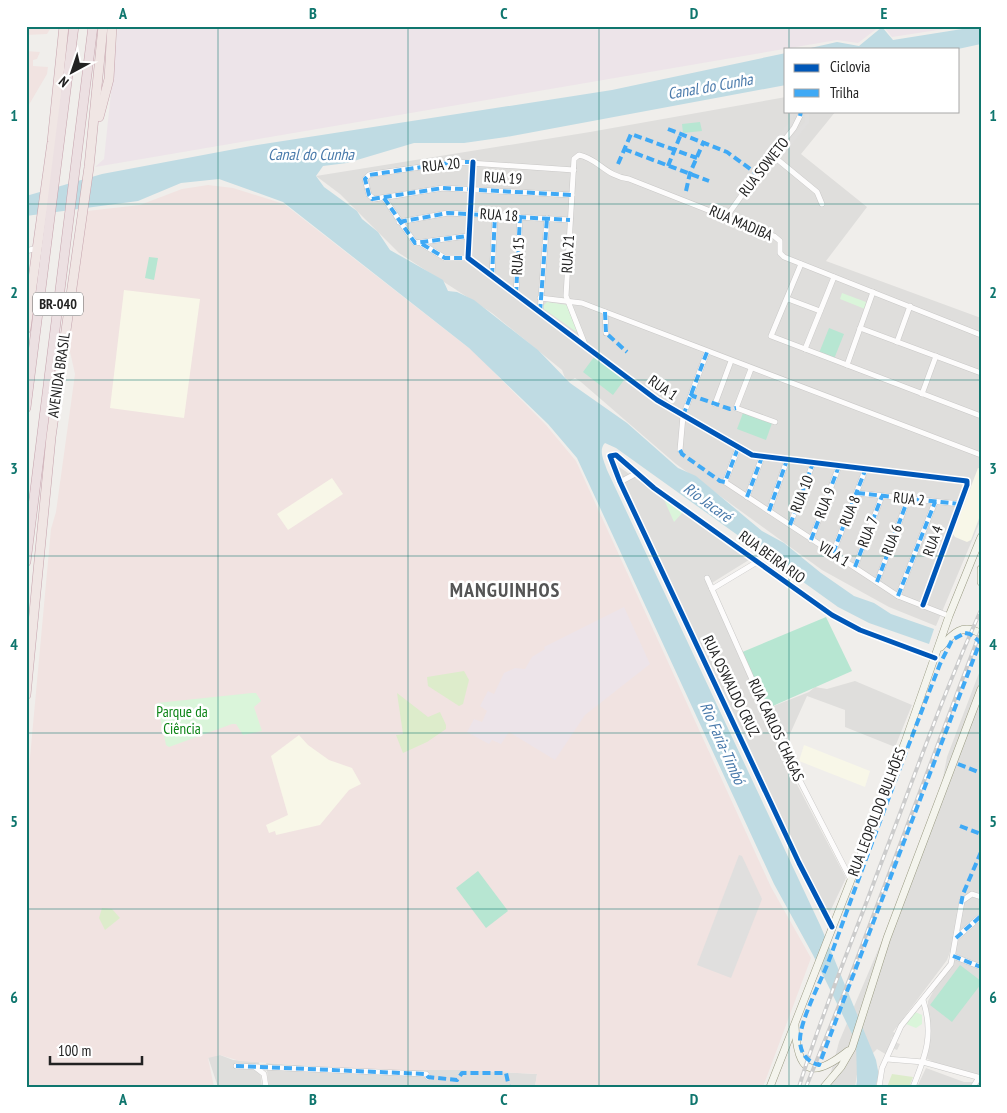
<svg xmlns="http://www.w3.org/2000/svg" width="1007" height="1113" font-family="'PT Sans Narrow',sans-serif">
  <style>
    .residential { fill: #dfdedc }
    .commercial { fill: #f1e3e1 }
    .industrial { fill: #ede4e9 }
    .education { fill: #f8f7e8 }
    .grass { fill: #ddeccb }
    .park { fill: #daf5da }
    .pitch { fill: #b7e6d2 }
    .parking { fill: #e0dfde }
    .water { fill: #bfdbe3 }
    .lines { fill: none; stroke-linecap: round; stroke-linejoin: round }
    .minor-casing { stroke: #c9c8c7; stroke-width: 6 }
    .secondary-casing { stroke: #999a82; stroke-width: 8 }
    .trunk-casing { stroke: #c5a2ac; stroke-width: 10 }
    .motorway-casing { stroke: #c5a2ac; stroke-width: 10 }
    .minor { stroke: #fdfcfc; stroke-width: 5 }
    .secondary { stroke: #f4f4ed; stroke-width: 7 }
    .trunk { stroke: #f0e6e4; stroke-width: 9 }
    .motorway { stroke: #ece0e2; stroke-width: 9 }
    .rail-casing { stroke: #ccc; stroke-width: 4 }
    .rail { stroke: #fff; stroke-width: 2; stroke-dasharray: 5.5; stroke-linecap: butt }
    .quiet { stroke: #3fa9f5; stroke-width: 4; stroke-dasharray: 8 4; stroke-linecap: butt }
    .cycleway-casing { stroke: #fff; stroke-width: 8 }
    .cycleway { stroke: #0057b8; stroke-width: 5 }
    .grid { fill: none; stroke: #0f766e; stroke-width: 1; stroke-opacity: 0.55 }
    .labels { text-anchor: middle; stroke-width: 5; stroke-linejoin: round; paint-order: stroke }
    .shield { fill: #fff; stroke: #646464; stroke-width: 1 }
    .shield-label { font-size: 14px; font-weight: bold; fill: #222 }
    .street-label { font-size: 15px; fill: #222; stroke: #fff }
    .park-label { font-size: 15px; fill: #0c8416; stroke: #fff }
    .water-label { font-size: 16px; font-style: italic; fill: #4a7aab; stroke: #fff }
    .district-label { font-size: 20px; font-weight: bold; letter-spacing: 1px; fill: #555; stroke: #fff }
    .neatline { fill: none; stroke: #0f766e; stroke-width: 2 }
    .grid-label { font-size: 16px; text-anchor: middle; font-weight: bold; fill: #0f766e }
  </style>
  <rect width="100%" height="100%" fill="#f0eeeb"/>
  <!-- residential -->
  <g class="residential">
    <polygon points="786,97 786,111 836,111 801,154 867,207 826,261 981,318 981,519 936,626 889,607 822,570 676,464 581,382 575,378 570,381 565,378 562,370 492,313 399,253 340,194 316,176 590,132"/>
    <polygon points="609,460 752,558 707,586 712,589 766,709 809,692 815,687 827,689 855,681 912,705 895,747 845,727 845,710 807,696 781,754 846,878 827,918 736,718"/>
    <polygon points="979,673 981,673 981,1077 937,1064 924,1057 928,1038 928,1001 953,955 958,930 947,960 893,1032 899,1035 897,1038 892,1037 891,1041 900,1044 897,1050 890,1047 887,1055 877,1049 858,1068 855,1087 827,1087 839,1042 892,917 942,783 947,757"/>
    <polygon points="220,1055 233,1060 259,1062 262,1087 218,1087 208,1057"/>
    <polygon points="266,1063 367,1070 463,1070 537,1074 535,1087 269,1087"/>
    <polygon points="926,1068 964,1082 981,1082 981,1087 917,1087"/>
  </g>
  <!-- commercial -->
  <g class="commercial">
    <polygon points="26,26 52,26 47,34 26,35"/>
    <polygon points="26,51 40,52 37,59 33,60 33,66 48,67 47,74 27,108"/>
    <polygon points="208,185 233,188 284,204 474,352 546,425 576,461 771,887 811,958 763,1087 535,1087 537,1074 463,1070 367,1070 240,1061 220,1055 208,1058 214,1087 26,1087 26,829 29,827 29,808 26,801 51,529 56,512 75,374 69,347 87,211 140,205 182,189"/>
  </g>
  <!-- industrial -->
  <g class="industrial">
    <polygon points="118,26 964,26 892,37 884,27 879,27 858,43 837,40 95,167 104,159"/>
    <polygon points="624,607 650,664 585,715 555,760 509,732 501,744 492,740 489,744 467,732 474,719 482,722 487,711 480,706 488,691 494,694 504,673 515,668 525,669 532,657 545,649 544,647"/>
  </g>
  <!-- education -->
  <g class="education">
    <polygon points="124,290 200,299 184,418 110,408"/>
    <polygon points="978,468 981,469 981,513 971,540 967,542 955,537 953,534"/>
    <polygon points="332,478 343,494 288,530 277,514"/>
    <polygon points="299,735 308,745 329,760 352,768 361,784 349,790 320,825 276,835 275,831 269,833 266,825 288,815 271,756"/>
    <polygon points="804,745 870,771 865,787 799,761"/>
  </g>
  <!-- grass -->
  <g class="grass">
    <polygon points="464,671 469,680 463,704 459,706 428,686 427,677"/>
    <polygon points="397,693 428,717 440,712 446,725 446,729 427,742 403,753 396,735 403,734"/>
    <polygon points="102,908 112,909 120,918 105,930 99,918"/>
    <polygon points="892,1074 913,1077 909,1087 887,1087"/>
  </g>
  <!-- park -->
  <g class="park">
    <polygon points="842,293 866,302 865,309 840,299"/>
    <polygon points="547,302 567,305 578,333 544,309 543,306"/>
    <polygon points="663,497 683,512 674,522"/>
    <polygon points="252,693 256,693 261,701 254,707 262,731 243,735 236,724 232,724 169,747 166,745 157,703"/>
    <polygon points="913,1011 922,1015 922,1024 916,1028 906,1024"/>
  </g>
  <!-- pitch -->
  <g class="pitch">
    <polygon points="700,122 702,131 683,133 682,124"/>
    <polygon points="149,257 158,258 154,280 145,278"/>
    <polygon points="829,328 844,334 834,359 819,353"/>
    <polygon points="594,357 624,380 613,395 583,372"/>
    <polygon points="743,413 772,423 766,440 737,429"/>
    <polygon points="826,617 852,671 766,709 740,653"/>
    <polygon points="478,871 508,911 486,928 456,888"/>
    <polygon points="960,965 981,981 981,984 952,1022 930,1005"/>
  </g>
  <!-- parking -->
  <g class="parking">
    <polygon points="790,111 798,111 793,115 794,123 769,155 765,151 789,122"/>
    <polygon points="802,111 809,111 809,123 785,153 781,150 805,121 805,115"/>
    <polygon points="739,855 742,856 762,899 731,978 697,965"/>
  </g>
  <!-- water -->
  <g class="water">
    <polygon points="981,26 981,44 958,49 806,49 837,42 859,46 882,27 893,40"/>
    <path d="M786 53V85L506 137 464 143H414L347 163 323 166 316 176 324 187 357 211 362 219 378 232 390 250 443 280 448 291 457 292 474 300 538 350 570 383 627 423 678 468 696 476 762 531 784 543 821 573 854 596 874 603 891 614 934 629 929 644 869 623 838 607 616 448 605 443C598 450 604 461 607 470L821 927 876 1060 879 1076 875 1087H856L857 1081 856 1042 813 955 774 884 577 458 548 424 469 348 283 202 219 179 181 183 138 201 26 216V196L102 174 251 146 612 90Z"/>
  </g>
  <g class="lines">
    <defs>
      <g id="minor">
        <polyline points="772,155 817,192 822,204"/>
        <polyline points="473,162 468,258 657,400 752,455 967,481 967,485 923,605"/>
        <polyline points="572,195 443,188 374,199 369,195 365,179 369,175 373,174 455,162 574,170"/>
        <polyline points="384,198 415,243 467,236"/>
        <polyline points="727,216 754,178 794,128 800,116"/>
        <polyline points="399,222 448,213 570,220"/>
        <polyline points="422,244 445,258 468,258"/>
        <polyline points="26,251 37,248"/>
        <polyline points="801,264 771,336 981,416"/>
        <polyline points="492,276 495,215"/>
        <polyline points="516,295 520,217"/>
        <polyline points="540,298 582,303 981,455"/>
        <polyline points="788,299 820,311"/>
        <polyline points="540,312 547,218"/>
        <polyline points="605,312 606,333"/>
        <polyline points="860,328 981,373"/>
        <polyline points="897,342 910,306"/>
        <path d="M586 347 566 296 574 159 579 155C599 159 605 176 629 179L774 236 780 241V253L784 257 981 335"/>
        <polyline points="805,349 834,277"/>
        <polyline points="847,365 873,292"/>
        <polyline points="751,369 736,408 775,422"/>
        <polyline points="922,394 936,356"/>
        <polyline points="715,404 731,361"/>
        <polyline points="738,448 725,482 898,596 949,616"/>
        <polyline points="680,450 683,416 707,352"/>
        <polyline points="620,482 637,473"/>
        <polyline points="857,493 960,504"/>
        <polyline points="747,497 762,457"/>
        <polyline points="769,511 787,460"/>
        <polyline points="790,525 813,463"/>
        <polyline points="811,540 839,466"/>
        <polyline points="833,553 866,468"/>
        <polyline points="855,567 882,496"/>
        <polyline points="707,578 779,740 851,880"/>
        <polyline points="877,582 908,499"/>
        <polyline points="712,589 757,562"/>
        <polyline points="898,596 935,502"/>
        <polyline points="832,927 799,863 620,482 610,456 616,455 654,488 832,615 860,630 935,658"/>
        <polyline points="956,938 981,916"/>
        <polyline points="953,956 981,967"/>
        <polyline points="887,1059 923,1062 981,1078"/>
        <polyline points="236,1066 426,1074 428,1077"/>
        <polyline points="255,1067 264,1074 266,1087"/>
        <polyline points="879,1087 882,1068 901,1026 951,964 962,901 972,894 981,897"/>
        <path d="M913 1087C926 1055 934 1034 923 1000"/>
        <polyline points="973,1087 978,1079"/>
      </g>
      <g id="secondary">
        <polyline points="981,569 981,582"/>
        <path d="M941 647C952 634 963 622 981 634"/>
        <path d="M795 1025C797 1072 810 1081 848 1051"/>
        <polyline points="770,1087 905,742 949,616 981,537"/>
        <polyline points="824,1087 841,1067 852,1048 887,938 981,689"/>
      </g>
      <g id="trunk">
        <polyline points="99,117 109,79 112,26"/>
        <polyline points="26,329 52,142 64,26"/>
        <polyline points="26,695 51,437 89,167 103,26"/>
      </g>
      <g id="motorway">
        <polyline points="26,408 74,26"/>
        <polyline points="26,562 93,26"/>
      </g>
    </defs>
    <!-- minor casing -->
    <use href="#minor" class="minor-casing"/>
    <!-- secondary casing -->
    <use href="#secondary" class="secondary-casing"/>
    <!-- trunk casing -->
    <use href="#trunk" class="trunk-casing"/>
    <!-- motorway casing -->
    <use href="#motorway" class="motorway-casing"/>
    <!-- minor -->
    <use href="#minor" class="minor"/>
    <!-- secondary -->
    <use href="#secondary" class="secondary"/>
    <!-- trunk -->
    <use href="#trunk" class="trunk"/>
    <!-- motorway -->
    <use href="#motorway" class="motorway"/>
    <defs>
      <g id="rail">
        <path d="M799 1087C821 1015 851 945 877 874 911 786 942 696 981 610"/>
        <polyline points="806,1087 846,988 981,630"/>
      </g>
    </defs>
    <!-- rail casing -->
    <use href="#rail" class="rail-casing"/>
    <!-- rail -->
    <use href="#rail" class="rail"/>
    <!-- quiet -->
    <g class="quiet">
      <polyline points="800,116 801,111"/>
      <polyline points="668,129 727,152 757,174"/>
      <polyline points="624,149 709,181"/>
      <polyline points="473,162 455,162 369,175 365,179 369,195 372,199 443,188 572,195"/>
      <polyline points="618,164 631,134 697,158"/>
      <polyline points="668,166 681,134"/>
      <polyline points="686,191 690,173 704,141"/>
      <polyline points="384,198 415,243 467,236"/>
      <polyline points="399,222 448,213 570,220"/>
      <polyline points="422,244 445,258 468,258"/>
      <polyline points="492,276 495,215"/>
      <polyline points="516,295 520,217"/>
      <polyline points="540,312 547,218"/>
      <polyline points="605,312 606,333 627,352"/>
      <polyline points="690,393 693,396 730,409 736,408"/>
      <polyline points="683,416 707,352"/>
      <polyline points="680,450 682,454 720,481 725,482 738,448"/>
      <polyline points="857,493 960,504"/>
      <polyline points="747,497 762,457"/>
      <polyline points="769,511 787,460"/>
      <polyline points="790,525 813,463"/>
      <polyline points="811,540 839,466"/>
      <polyline points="833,553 866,468"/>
      <polyline points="855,567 882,496"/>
      <polyline points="877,582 908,499"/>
      <polyline points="898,596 935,502"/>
      <path d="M965 633 970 634 980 642 819 1065C807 1062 800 1053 800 1040 800 1019 823 978 831 955 866 858 902 761 940 664L952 640Z"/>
      <polyline points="958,764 981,773"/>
      <polyline points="960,826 981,834"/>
      <polyline points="961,904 963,894 981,852"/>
      <polyline points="956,938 981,916"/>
      <polyline points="953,956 981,967"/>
      <polyline points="236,1066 426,1074 428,1077 457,1080 462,1073 506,1073 509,1087"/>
    </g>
    <defs>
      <g id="cycleway">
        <polyline points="473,162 468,258 657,400 752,455 967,481 967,485 923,605"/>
        <polyline points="832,927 799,863 620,482 610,456 616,455 654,488 832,615 860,630 935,658"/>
      </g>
    </defs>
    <!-- cycleway casing -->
    <use href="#cycleway" class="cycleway-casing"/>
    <!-- cycleway -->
    <use href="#cycleway" class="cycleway"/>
  </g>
  <!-- grid -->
  <path class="grid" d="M218 26V1087M408 26V1087M599 26V1087M789 26V49M789 111V1087M26 204H981M26 380H981M26 556H981M26 733H981M26 909H981"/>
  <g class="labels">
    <!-- shield labels -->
    <rect class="shield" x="33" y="292.5" width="50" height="23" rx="4"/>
    <g class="shield-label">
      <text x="58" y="309">BR-040</text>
    </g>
    <!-- street labels -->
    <g class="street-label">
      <text transform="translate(441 165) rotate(-6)" y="5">RUA 20</text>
      <text transform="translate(764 167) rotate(-52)" y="5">RUA SOWETO</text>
      <text transform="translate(503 178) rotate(4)" y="5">RUA 19</text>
      <text transform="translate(499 215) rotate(4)" y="5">RUA 18</text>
      <text transform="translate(741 223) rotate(23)" y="5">RUA MADIBA</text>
      <text transform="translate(568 254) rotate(-87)" y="5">RUA 21</text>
      <text transform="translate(518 256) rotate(-87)" y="5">RUA 15</text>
      <text transform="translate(59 375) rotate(-82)" y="5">AVENIDA BRASIL</text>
      <text transform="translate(663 388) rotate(35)" y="5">RUA 1</text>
      <text transform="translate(802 494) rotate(-69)" y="5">RUA 10</text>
      <text transform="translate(909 499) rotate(6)" y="5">RUA 2</text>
      <text transform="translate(825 503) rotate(-69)" y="5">RUA 9</text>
      <text transform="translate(850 511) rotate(-68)" y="5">RUA 8</text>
      <text transform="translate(868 532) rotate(-69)" y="5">RUA 7</text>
      <text transform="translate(892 540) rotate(-69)" y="5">RUA 6</text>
      <text transform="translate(933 541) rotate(-70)" y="5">RUA 4</text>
      <text transform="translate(834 554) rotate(32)" y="5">VILA 1</text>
      <text transform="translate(772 557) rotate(36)" y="5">RUA BEIRA RIO</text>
      <text transform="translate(731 686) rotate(64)" y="5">RUA OSWALDO CRUZ</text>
      <text transform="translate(776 730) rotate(65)" y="5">RUA CARLOS CHAGAS</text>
      <text transform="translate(877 812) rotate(-69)" y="5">RUA LEOPOLDO BULHÕES</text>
    </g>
    <!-- park labels -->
    <g class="park-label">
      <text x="182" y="717">Parque da<tspan x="182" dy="17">Ciência</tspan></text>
    </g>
    <!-- water labels -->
    <g class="water-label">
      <text transform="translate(710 86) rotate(-10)" y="6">Canal do Cunha</text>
      <text x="311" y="160">Canal do Cunha</text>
      <text transform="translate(708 502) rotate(36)" y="6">Rio Jacaré</text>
      <text transform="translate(723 743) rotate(66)" y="6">Rio Faria-Timbó</text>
    </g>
    <!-- district labels -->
    <g class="district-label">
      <text x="505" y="597">MANGUINHOS</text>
    </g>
  </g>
  <!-- border -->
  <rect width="1007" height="1113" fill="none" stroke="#ffffff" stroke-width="55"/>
  <!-- legend -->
  <rect x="784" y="48" width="175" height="65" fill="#ffffff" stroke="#a7a7a7"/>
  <rect x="794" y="64" width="25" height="8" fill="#0057b8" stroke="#a7a7a7"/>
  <text x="830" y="72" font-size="15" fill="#222222">Ciclovia</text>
  <rect x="794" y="89" width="25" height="8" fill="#3fa9f5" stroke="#a7a7a7"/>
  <text x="830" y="98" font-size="15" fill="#222222">Trilha</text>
  <!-- north arrow -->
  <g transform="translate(72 72) rotate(220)" stroke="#ffffff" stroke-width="4" paint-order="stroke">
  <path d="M0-4L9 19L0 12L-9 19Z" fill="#222222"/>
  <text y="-8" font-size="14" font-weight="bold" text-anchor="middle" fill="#222222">N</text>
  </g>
  <!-- scale -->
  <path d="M50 1056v8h92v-8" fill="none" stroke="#222222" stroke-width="2.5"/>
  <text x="58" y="1056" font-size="15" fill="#222222" stroke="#ffffff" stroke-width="4" paint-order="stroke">100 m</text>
  <rect x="28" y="28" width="952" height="1058" class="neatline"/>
  <g class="grid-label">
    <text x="123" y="19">A</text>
    <text x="313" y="19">B</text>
    <text x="504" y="19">C</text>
    <text x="694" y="19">D</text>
    <text x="884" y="19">E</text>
    <text x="14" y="121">1</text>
    <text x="993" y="121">1</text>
    <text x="14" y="298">2</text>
    <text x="993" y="298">2</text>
    <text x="14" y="474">3</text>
    <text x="993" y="474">3</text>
    <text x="14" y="650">4</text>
    <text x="993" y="650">4</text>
    <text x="14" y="827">5</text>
    <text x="993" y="827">5</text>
    <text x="14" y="1003">6</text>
    <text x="993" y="1003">6</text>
    <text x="123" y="1105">A</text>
    <text x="313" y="1105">B</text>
    <text x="504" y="1105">C</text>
    <text x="694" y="1105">D</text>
    <text x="884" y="1105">E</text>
  </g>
</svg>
